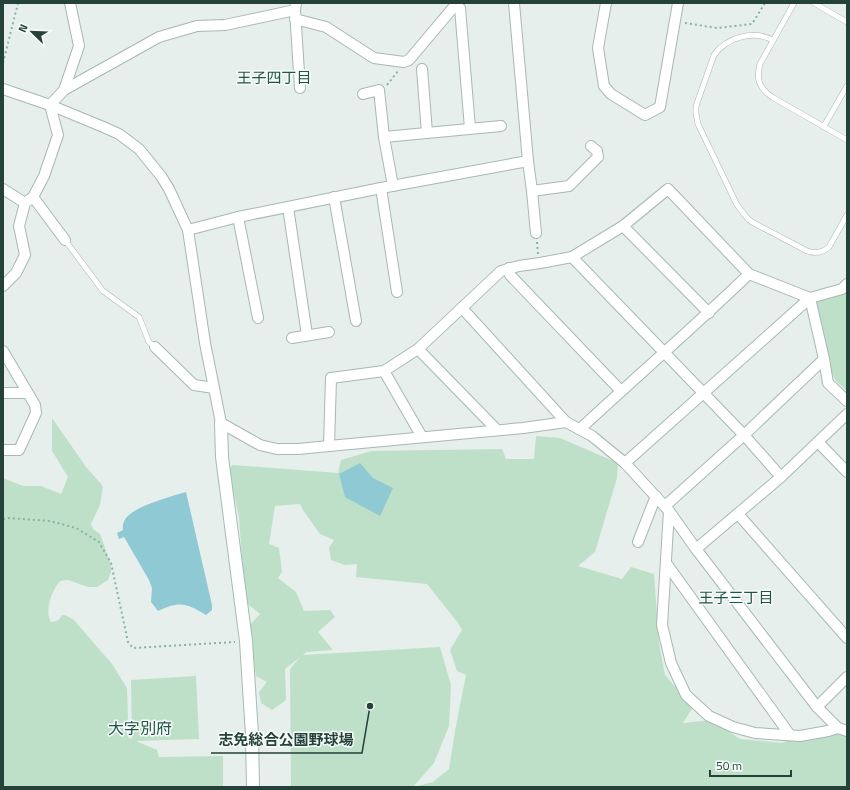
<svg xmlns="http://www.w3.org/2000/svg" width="850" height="790" font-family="'Titillium Web','Noto Sans JP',sans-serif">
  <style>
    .green { fill: #bfe0c8; fill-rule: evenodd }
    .water { fill: #8ec9d4 }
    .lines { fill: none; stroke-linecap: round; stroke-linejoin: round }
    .lane-casing { stroke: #a8b8b2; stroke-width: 6 }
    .street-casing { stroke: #a8b8b2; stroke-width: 12 }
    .secondary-casing { stroke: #a4bbb3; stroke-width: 14 }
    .path { stroke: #86b3a5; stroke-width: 2; stroke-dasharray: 2 3; stroke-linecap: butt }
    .lane { stroke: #fff; stroke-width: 5 }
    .street { stroke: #fff; stroke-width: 10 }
    .secondary { stroke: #fff; stroke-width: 12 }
    .labels { text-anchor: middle; stroke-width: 3; stroke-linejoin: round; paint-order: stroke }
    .neighbourhood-label { font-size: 15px; fill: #1f5548; stroke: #f7fbf9 }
    .quarter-label { font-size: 16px; fill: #1f5548; stroke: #f7fbf9 }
    .leader { fill: none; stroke: #24423a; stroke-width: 1.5 }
    .callout-dot { fill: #24423a; stroke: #f7fbf9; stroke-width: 1.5 }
    .callout-label { font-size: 15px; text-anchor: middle; font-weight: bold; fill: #24423a; stroke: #f7fbf9; stroke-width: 3; stroke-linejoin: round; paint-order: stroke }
  </style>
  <rect width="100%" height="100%" fill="#e6efeb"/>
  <!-- green -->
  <g class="green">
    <polygon points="847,291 847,391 836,381 832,373 814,300 843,294"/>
    <path d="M52 418 86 467 101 484 103 487 100 505 91 524 93 529 100 534 111 565V572L108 580 97 587H88L68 580 60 581C52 590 44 611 51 622 57 621 59 621 62 615H65L74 620 112 664 127 688 128 717 127 723 125 728 129 738 132 739 131 680 196 676 199 739 136 741 157 750 159 757 223 756V787H3V478L23 486H41L61 494 68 477 52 451Z"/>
    <path d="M536 436 560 438 618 463 617 478 595 552 578 566 622 579 631 567 654 574 659 643 665 675 693 707 683 723 711 720 740 739 782 743 816 727 847 735V787H291L290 669 300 657 285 669 286 700 272 710 261 703 259 692 267 682 256 676 249 626 260 614 245 602 239 517 233 490 220 476 233 465 338 473 341 460 371 451 502 449 506 459H534ZM300 504 303 510 320 534 334 540 329 548 331 560 345 565 357 564 356 577 427 584 458 623 462 630 450 650 457 671 466 675 455 731 449 769 433 782 413 787 434 763 449 726 451 685 440 647 303 655 306 652 333 650 318 632 335 617 330 610 304 611 296 592 278 578 282 572 279 548 269 544 275 506Z"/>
  </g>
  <!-- water -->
  <g class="water">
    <polygon points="360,463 373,478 393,488 380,516 345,497 339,474"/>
    <path d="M186 492 212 605V610L206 615C186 603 180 601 158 611L151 602 152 588 149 580 124 537 119 539 117 533 123 530C122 526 124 519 128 516 137 506 172 496 186 492Z"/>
  </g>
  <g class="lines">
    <defs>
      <g id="lane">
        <path d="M794 3 760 64C756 79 759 88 772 97L847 140"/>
        <polyline points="814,3 847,22"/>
        <path d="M773 40C753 30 727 37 714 55L696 106V114L698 124 737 205 748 219 752 222 807 251C815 254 822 253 829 247L847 215"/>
        <polyline points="824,126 847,86"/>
        <polyline points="65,240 103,291 139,317 149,342 155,347"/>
      </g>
      <g id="street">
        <polyline points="296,3 295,10 300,88"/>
        <polyline points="606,3 598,48 604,86 611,94 645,115 660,107 678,3"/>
        <polyline points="455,5 460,8 470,128"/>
        <polyline points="295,19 326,27 374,58 404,62 409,60 457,3"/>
        <polyline points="422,69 427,133"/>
        <polyline points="3,89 50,105 101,126 119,134 139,149 161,176 169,189 188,230 205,343 221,423 260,445 277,449 298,449 329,446 523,428 566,422"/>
        <polyline points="64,90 79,46 70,3"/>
        <polyline points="363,94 379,90 384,137 393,186"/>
        <polyline points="384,137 501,126"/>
        <polyline points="528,161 532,191 536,233"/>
        <polyline points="381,188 397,292"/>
        <polyline points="3,189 25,203"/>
        <polyline points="532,191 569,186 598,157 597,151 591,146"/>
        <polyline points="33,197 65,240"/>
        <polyline points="334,197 356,321"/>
        <polyline points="288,207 307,335"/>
        <polyline points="238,217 258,318"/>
        <polyline points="623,226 709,313"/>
        <polyline points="188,230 238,217 381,188 528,161 514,3"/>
        <polyline points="572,257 744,435 781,477"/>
        <polyline points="509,268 510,275 621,391"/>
        <polyline points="3,286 16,273 25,255 19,226 25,203 33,197 44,176 58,135 50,105 64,90 159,37 197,26 225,25 295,10"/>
        <polyline points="810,298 824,359 828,383 847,401"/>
        <polyline points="462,308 566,422 592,436 625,463 669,511 696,549 817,707 838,728 847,731"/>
        <polyline points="292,338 329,332"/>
        <polyline points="155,347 194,385 214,388"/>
        <polyline points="418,349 497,430"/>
        <polyline points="3,351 35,405 36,413 19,450 3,450"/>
        <polyline points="384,371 422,437"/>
        <polyline points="3,393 27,393"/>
        <path d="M580 429C636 377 694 327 749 274"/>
        <polyline points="818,442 847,472"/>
        <polyline points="329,446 331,378 384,371 418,349 501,271 519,266 540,263 572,257 623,226 668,189 749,274 810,298"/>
        <polyline points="625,463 810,298 842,289 847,284"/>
        <polyline points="665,506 744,435 824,359"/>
        <polyline points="669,511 662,625 671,663 686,695 709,716 733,727 755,733 800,736 828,731 838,728"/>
        <polyline points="738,514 847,638"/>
        <polyline points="638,542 656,496"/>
        <polyline points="696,549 781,477 847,414"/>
        <polyline points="666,563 790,735"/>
        <polyline points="817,707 847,677"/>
      </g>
      <polyline id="secondary" points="221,423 222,457 246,641 252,735 253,787"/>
    </defs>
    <!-- lane casing -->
    <use href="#lane" class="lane-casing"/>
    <!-- street casing -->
    <use href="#street" class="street-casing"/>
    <!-- secondary casing -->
    <use href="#secondary" class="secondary-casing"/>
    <!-- path -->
    <g class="path">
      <polyline points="685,23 717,28 752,24 765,3"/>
      <polyline points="3,63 18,3"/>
      <polyline points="387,85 398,71"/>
      <polyline points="537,242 538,254"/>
      <polyline points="3,519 9,518 50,521 76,528 99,542 111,563 128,642 133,648 235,642"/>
    </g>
    <!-- lane -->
    <use href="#lane" class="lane"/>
    <!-- street -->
    <use href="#street" class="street"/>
    <!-- secondary -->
    <use href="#secondary" class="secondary"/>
  </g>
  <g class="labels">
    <!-- neighbourhood labels -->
    <g class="neighbourhood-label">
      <text x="274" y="83">王子四丁目</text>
      <text x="736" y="603">王子三丁目</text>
    </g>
    <!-- quarter labels -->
    <g class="quarter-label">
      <text x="140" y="734">大字別府</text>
    </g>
  </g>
  <!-- callouts -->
  <path class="leader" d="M370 706L362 753H211"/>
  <circle class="callout-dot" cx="370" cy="706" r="4"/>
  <g class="callout-label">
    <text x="286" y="745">志免総合公園野球場</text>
  </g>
  <!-- border -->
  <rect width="850" height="790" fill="none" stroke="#24423a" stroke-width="8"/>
  <!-- north arrow -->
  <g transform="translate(32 32) rotate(293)" stroke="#f7fbf9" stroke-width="3" paint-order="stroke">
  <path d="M0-3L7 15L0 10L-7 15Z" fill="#24423a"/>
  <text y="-6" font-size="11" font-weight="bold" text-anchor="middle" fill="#24423a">N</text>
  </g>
  <!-- scale -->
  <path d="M710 770v6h81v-6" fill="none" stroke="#24423a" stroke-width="2"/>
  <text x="716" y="770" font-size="12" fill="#24423a" stroke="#f7fbf9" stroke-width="3" paint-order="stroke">50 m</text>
</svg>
